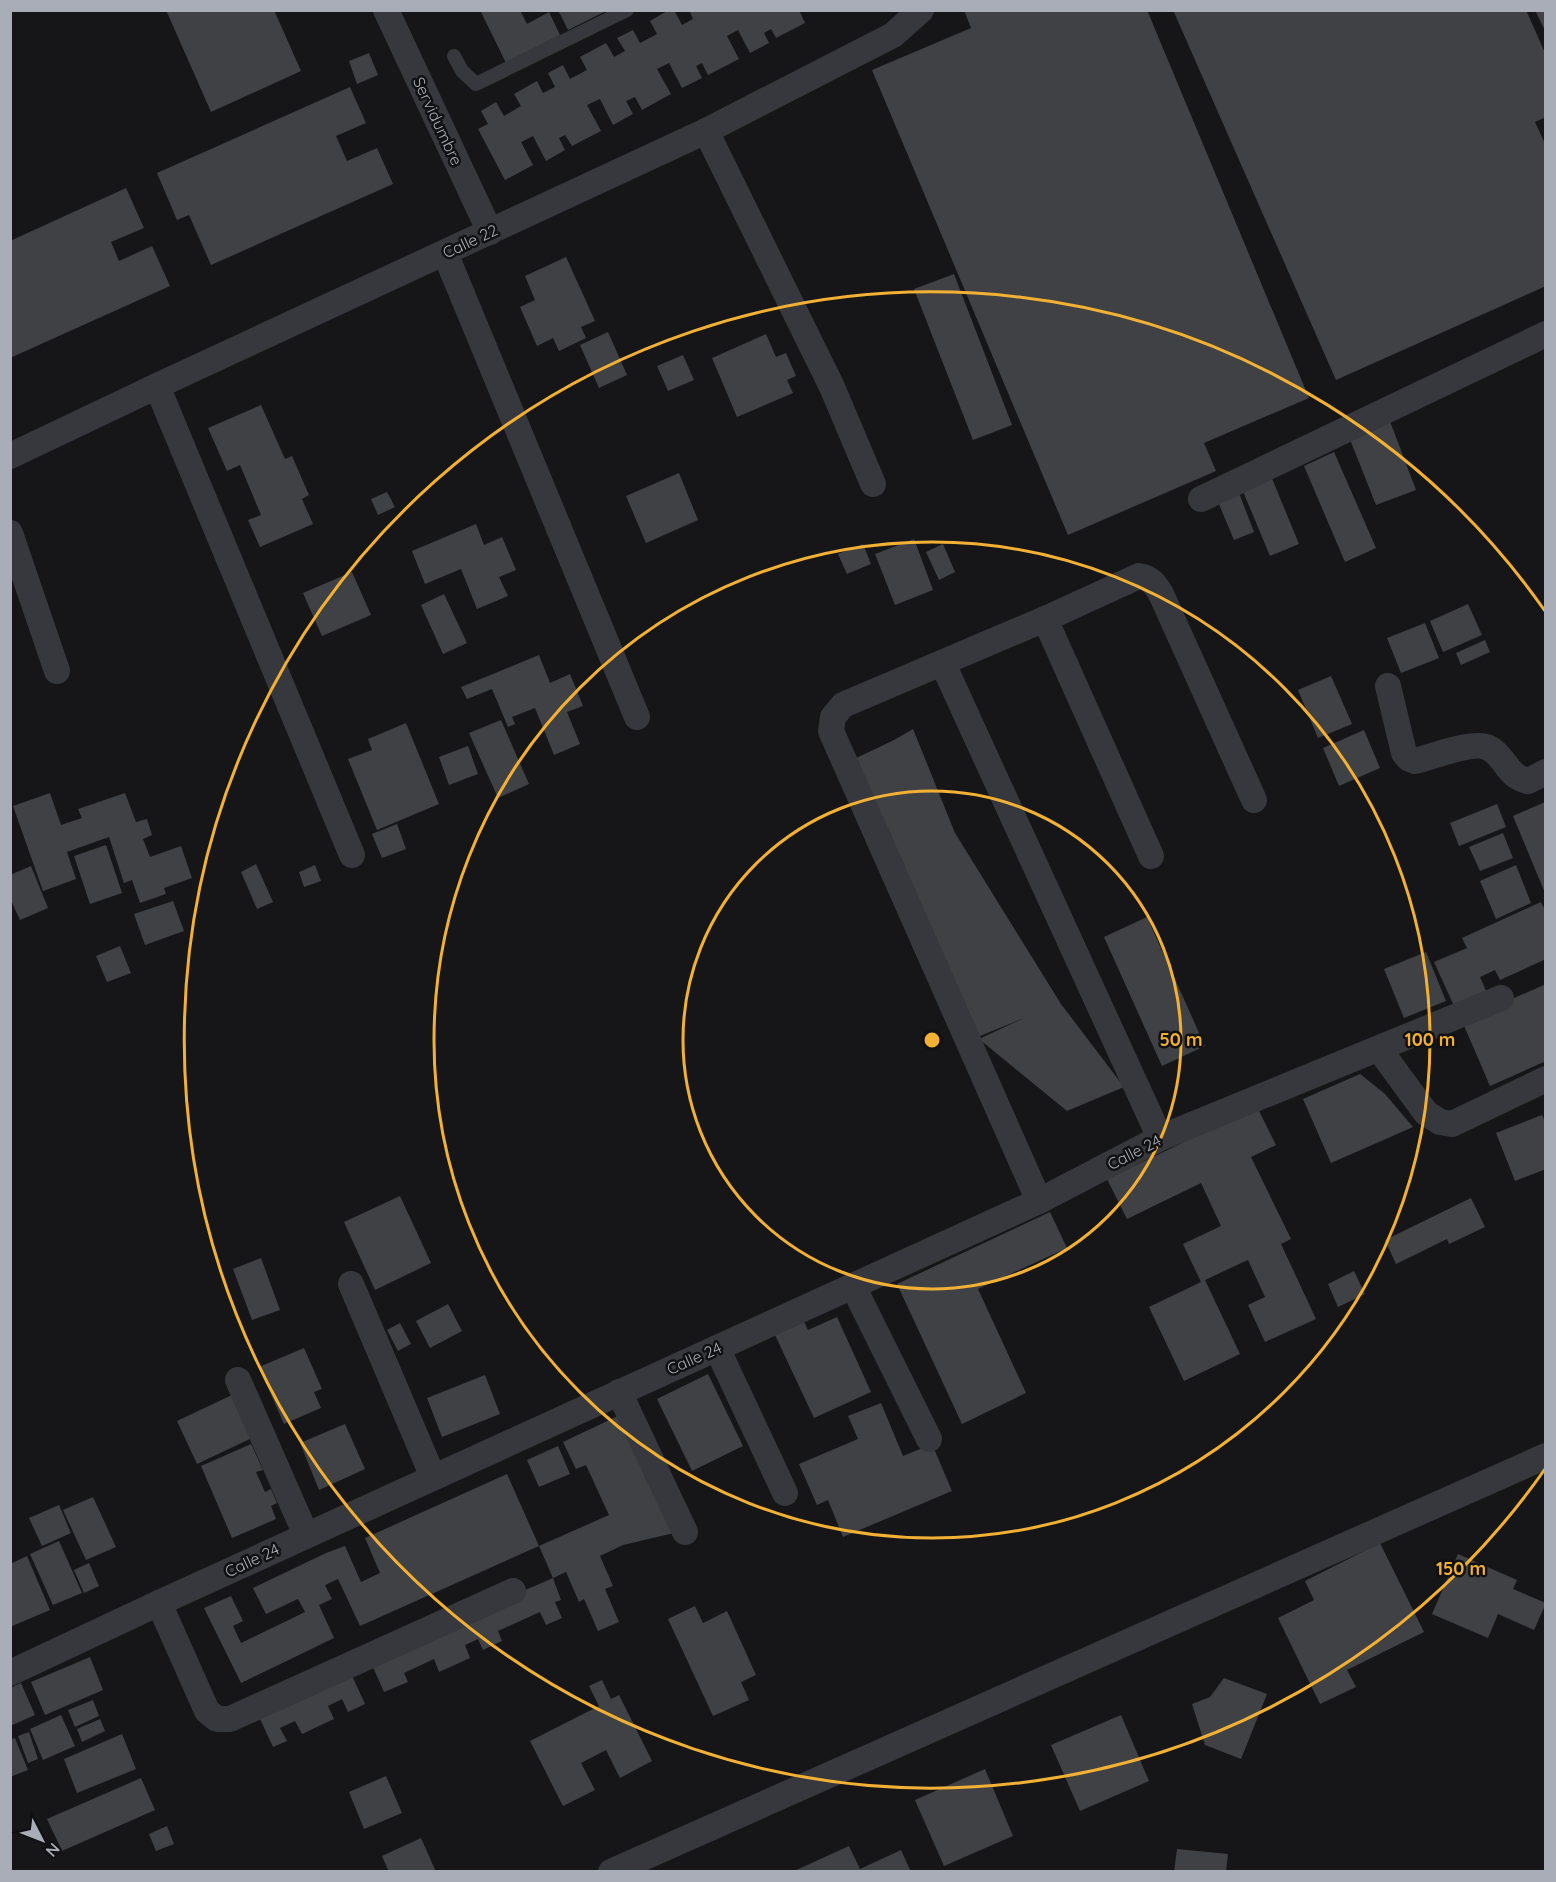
<svg xmlns="http://www.w3.org/2000/svg" width="1556" height="1882" font-family="Quicksand,sans-serif">
  <style>
    .building { fill: #404145 }
    .lines { fill: none; stroke-linecap: round; stroke-linejoin: round }
    .lane { stroke: #37383d; stroke-width: 14 }
    .street { stroke: #37383d; stroke-width: 26 }
    .ring { fill: none; stroke: #f2b134; stroke-width: 3 }
    .labels { text-anchor: middle; stroke-width: 5; stroke-linejoin: round; paint-order: stroke }
    .street-label { font-size: 16px; fill: #a8adb8; stroke: #111113 }
    .centre { fill: #f2b134; stroke: #111113; stroke-width: 3 }
    .ring-label { font-size: 18px; text-anchor: middle; font-weight: bold; fill: #f2b134; stroke: #111113; stroke-width: 5; stroke-linejoin: round; paint-order: stroke }
  </style>
  <rect width="100%" height="100%" fill="#161618"/>
  <!-- building -->
  <g class="building">
    <polygon points="166,10 274,10 301,71 211,112"/>
    <polygon points="480,10 520,10 527,24 549,12 560,35 506,63"/>
    <polygon points="558,10 608,10 568,30"/>
    <polygon points="669,10 674,10 682,25 693,19 689,10 799,10 805,23 776,38 771,29 764,33 769,43 750,53 738,30 727,36 739,59 708,75 702,63 696,66 702,78 682,88 669,63 657,69 671,94 642,110 635,97 626,101 633,114 613,125 600,99 587,105 601,131 572,146 565,135 559,138 565,150 546,161 533,136 521,142 533,165 505,180 478,129 488,124 481,111 496,102 504,116 521,106 514,94 537,81 543,93 555,87 548,73 563,65 570,79 587,70 580,57 606,43 614,57 625,51 617,38 633,30 640,43 657,34 650,21"/>
    <polygon points="964,10 1147,10 1309,398 1204,443 1216,471 1068,535 872,70 971,28"/>
    <polygon points="1173,10 1526,10 1546,55 1546,117 1535,122 1546,146 1546,286 1336,380"/>
    <polygon points="1535,10 1546,10 1546,33"/>
    <polygon points="369,53 378,75 357,84 349,61"/>
    <polygon points="350,87 366,123 336,136 347,161 377,148 393,184 211,265 189,215 177,220 157,173"/>
    <polygon points="126,188 144,228 111,242 119,261 152,246 170,286 10,358 10,241"/>
    <polygon points="566,257 595,321 581,327 586,338 559,351 553,338 537,346 520,307 535,300 525,276"/>
    <polygon points="954,274 1012,425 973,440 914,289"/>
    <polygon points="608,332 627,375 599,388 580,345"/>
    <polygon points="766,334 776,357 786,353 796,376 787,380 793,393 737,417 712,358"/>
    <polygon points="683,355 694,380 668,391 657,366"/>
    <polygon points="261,405 285,459 292,456 309,495 302,499 313,524 260,547 248,520 261,515 240,465 227,471 208,428"/>
    <polygon points="1388,416 1416,490 1376,505 1347,432"/>
    <polygon points="1334,452 1376,548 1345,562 1304,466"/>
    <polygon points="679,473 698,520 646,543 626,496"/>
    <polygon points="1271,476 1299,544 1270,556 1242,489"/>
    <polygon points="387,492 395,507 378,515 371,499"/>
    <polygon points="1239,493 1254,532 1234,540 1218,502"/>
    <polygon points="476,524 484,545 502,537 516,570 499,577 508,596 477,609 461,569 425,584 412,551"/>
    <polygon points="914,539 933,590 895,605 875,554"/>
    <polygon points="863,544 871,564 847,574 838,554"/>
    <polygon points="943,544 955,572 939,580 926,552"/>
    <polygon points="352,572 371,615 322,636 303,593"/>
    <polygon points="444,594 467,643 443,654 421,605"/>
    <polygon points="1468,604 1482,635 1443,652 1430,621"/>
    <polygon points="1425,623 1439,658 1401,673 1387,638"/>
    <polygon points="1485,640 1490,652 1461,665 1456,653"/>
    <polygon points="539,655 550,683 570,674 583,706 567,712 580,744 554,755 535,708 512,717 515,724 508,727 492,689 467,699 461,687"/>
    <polygon points="1331,676 1352,724 1318,738 1298,690"/>
    <polygon points="501,720 529,784 498,798 469,733"/>
    <polygon points="406,723 439,804 377,830 348,759 372,750 368,739"/>
    <polygon points="913,729 955,833 1061,1004 1124,1087 1067,1111 979,1039 1024,1018 975,1038 850,761 894,740"/>
    <polygon points="1364,730 1380,768 1339,786 1323,748"/>
    <polygon points="468,746 478,774 449,785 439,757"/>
    <polygon points="50,793 61,825 82,818 78,809 125,793 136,822 147,819 152,835 143,839 150,857 181,846 192,878 164,888 166,894 140,903 132,880 124,883 109,837 67,852 76,879 43,891 13,806"/>
    <polygon points="1545,802 1545,893 1513,816"/>
    <polygon points="1497,804 1506,827 1459,846 1450,823"/>
    <polygon points="397,824 406,849 382,858 372,834"/>
    <polygon points="1503,833 1513,858 1480,871 1469,847"/>
    <polygon points="106,845 122,893 90,904 74,856"/>
    <polygon points="256,864 273,902 257,909 241,872"/>
    <polygon points="315,865 321,881 304,887 299,872"/>
    <polygon points="1516,865 1531,903 1496,919 1480,881"/>
    <polygon points="31,866 48,908 20,920 10,898 10,875"/>
    <polygon points="173,901 184,931 145,945 134,914"/>
    <polygon points="1541,902 1546,912 1546,959 1500,980 1495,970 1480,977 1487,993 1455,1008 1434,962 1467,948 1462,938"/>
    <polygon points="1147,917 1205,1046 1162,1066 1104,937"/>
    <polygon points="120,946 131,973 107,982 96,956"/>
    <polygon points="1426,952 1446,1001 1404,1018 1384,969"/>
    <polygon points="1546,984 1546,1061 1490,1086 1462,1021"/>
    <polygon points="1360,1074 1385,1094 1413,1127 1331,1163 1303,1099"/>
    <polygon points="1257,1107 1276,1145 1251,1157 1291,1239 1281,1244 1316,1319 1265,1342 1248,1305 1265,1297 1248,1260 1239,1264 1205,1280 1240,1354 1184,1381 1149,1307 1201,1282 1183,1244 1221,1226 1201,1183 1127,1219 1107,1179"/>
    <polygon points="1542,1115 1546,1124 1546,1169 1515,1181 1496,1133"/>
    <polygon points="400,1196 431,1263 375,1290 344,1222"/>
    <polygon points="1471,1198 1485,1227 1449,1244 1447,1239 1396,1264 1385,1240"/>
    <polygon points="1050,1212 1067,1248 978,1289 1026,1393 962,1424 897,1284"/>
    <polygon points="261,1258 280,1310 252,1320 233,1269"/>
    <polygon points="1354,1271 1365,1294 1338,1307 1328,1284"/>
    <polygon points="448,1304 462,1331 430,1348 416,1321"/>
    <polygon points="837,1317 871,1392 814,1418 775,1335 804,1322 808,1330"/>
    <polygon points="400,1323 411,1344 398,1351 387,1330"/>
    <polygon points="304,1348 322,1389 314,1392 321,1408 284,1424 259,1367"/>
    <polygon points="708,1374 743,1446 692,1471 657,1399"/>
    <polygon points="485,1375 500,1414 442,1437 427,1398"/>
    <polygon points="232,1395 252,1438 197,1464 177,1421"/>
    <polygon points="881,1403 903,1456 932,1444 952,1491 843,1537 828,1500 817,1505 799,1464 858,1439 848,1416"/>
    <polygon points="624,1413 674,1533 623,1545 600,1556 613,1586 605,1589 619,1622 598,1631 584,1599 579,1602 566,1572 553,1578 539,1546 609,1515 586,1465 576,1469 563,1442"/>
    <polygon points="345,1424 365,1469 319,1490 300,1443"/>
    <polygon points="251,1444 263,1470 256,1472 265,1492 271,1489 277,1503 271,1506 276,1519 232,1538 201,1466"/>
    <polygon points="558,1446 570,1474 539,1487 527,1460"/>
    <polygon points="507,1474 539,1546 360,1626 338,1579 325,1585 332,1599 319,1605 334,1638 241,1683 204,1608 231,1596 243,1621 233,1626 241,1643 305,1612 298,1599 266,1614 253,1588 326,1553 345,1546 361,1582 380,1573 365,1538"/>
    <polygon points="93,1497 116,1547 86,1560 63,1510"/>
    <polygon points="59,1505 71,1533 42,1546 29,1518"/>
    <polygon points="59,1541 82,1593 53,1605 30,1554"/>
    <polygon points="1380,1543 1424,1632 1347,1670 1356,1687 1320,1704 1278,1618 1314,1600 1305,1581"/>
    <polygon points="1458,1554 1517,1580 1513,1589 1546,1603 1534,1630 1498,1614 1488,1638 1432,1614"/>
    <polygon points="27,1556 50,1610 10,1627 10,1564"/>
    <polygon points="89,1563 99,1586 84,1593 74,1570"/>
    <polygon points="553,1578 561,1600 555,1602 562,1618 546,1625 540,1612 498,1631 502,1641 483,1650 478,1639 465,1645 470,1658 439,1672 434,1659 404,1673 408,1682 384,1692 369,1658"/>
    <polygon points="695,1606 703,1623 727,1611 756,1675 741,1682 749,1700 713,1716 668,1619"/>
    <polygon points="90,1657 103,1690 45,1715 31,1682"/>
    <polygon points="348,1667 365,1704 348,1712 342,1699 328,1706 334,1719 302,1734 295,1721 280,1728 287,1741 273,1747 256,1710"/>
    <polygon points="1224,1678 1267,1694 1241,1759 1205,1745 1192,1704 1210,1697"/>
    <polygon points="602,1680 611,1699 619,1695 652,1761 620,1778 606,1750 581,1763 595,1790 563,1806 530,1741 599,1706 589,1686"/>
    <polygon points="21,1683 35,1715 10,1726 10,1688"/>
    <polygon points="93,1700 99,1716 75,1727 68,1710"/>
    <polygon points="61,1715 75,1746 43,1760 30,1729"/>
    <polygon points="1121,1715 1149,1781 1080,1811 1051,1745"/>
    <polygon points="100,1719 105,1731 82,1742 77,1729"/>
    <polygon points="29,1732 38,1759 28,1763 18,1736"/>
    <polygon points="122,1734 136,1769 77,1793 64,1759"/>
    <polygon points="15,1738 28,1770 10,1777 10,1740"/>
    <polygon points="985,1769 1013,1836 944,1866 915,1800"/>
    <polygon points="386,1776 402,1813 364,1829 349,1792"/>
    <polygon points="141,1778 155,1810 62,1851 47,1819"/>
    <polygon points="167,1826 174,1844 156,1851 149,1834"/>
    <polygon points="421,1838 436,1872 389,1872 382,1856"/>
    <polygon points="849,1846 860,1869 901,1850 911,1872 792,1872"/>
    <polygon points="1177,1849 1228,1854 1226,1872 1174,1872"/>
  </g>
  <g class="lines">
    <!-- lane -->
    <polyline class="lane" points="454,56 462,71 476,84 627,10"/>
    <!-- street -->
    <g class="street">
      <polyline points="386,10 490,232"/>
      <polyline points="706,131 832,387 873,484"/>
      <polyline points="445,253 637,717"/>
      <polyline points="157,386 352,855"/>
      <polyline points="10,456 157,386 706,131 893,35 921,10"/>
      <polyline points="1201,499 1546,334"/>
      <polyline points="10,533 57,671"/>
      <polyline points="1045,619 1151,856"/>
      <polyline points="943,664 1160,1138"/>
      <path d="M1388 686 1404 753 1408 758 1415 761C1431 757 1475 740 1489 748 1506 757 1506 776 1528 781L1546 772"/>
      <polyline points="1379,1049 1426,1113 1440,1122 1452,1124 1546,1079"/>
      <path d="M1039 1201 831 731 833 717 843 705 1045 619 1139 576C1151 578 1155 584 1161 594L1254 800"/>
      <polyline points="351,1284 433,1477"/>
      <polyline points="853,1286 929,1439"/>
      <polyline points="717,1348 785,1493"/>
      <polyline points="238,1380 306,1535"/>
      <polyline points="619,1392 685,1532"/>
      <polyline points="159,1603 207,1711 217,1719 230,1719 513,1591"/>
      <polyline points="10,1673 159,1603 1039,1201 1160,1138 1501,998"/>
      <polyline points="611,1872 1546,1456"/>
    </g>
  </g>
  <!-- distance rings -->
  <g class="ring">
    <circle cx="932" cy="1040" r="249"/>
    <circle cx="932" cy="1040" r="498"/>
    <path d="M1545 1469A748 748 0 1 1 1545 611"/>
  </g>
  <g class="labels">
    <!-- street labels -->
    <g class="street-label">
      <text transform="translate(438 121) rotate(65)" y="6">Servidumbre</text>
      <text transform="translate(470 241) rotate(-25)" y="6">Calle 22</text>
      <text transform="translate(1134 1152) rotate(-27)" y="6">Calle 24</text>
      <text transform="translate(694 1358) rotate(-24)" y="6">Calle 24</text>
      <text transform="translate(252 1560) rotate(-25)" y="6">Calle 24</text>
    </g>
  </g>
  <circle cx="932" cy="1040" r="9" class="centre"/>
  <g class="ring-label">
    <text x="1181" y="1046">50 m</text>
    <text x="1430" y="1046">100 m</text>
    <text x="1461" y="1575">150 m</text>
  </g>
  <!-- border -->
  <rect width="1556" height="1882" fill="none" stroke="#a8adb8" stroke-width="24"/>
  <!-- north arrow -->
  <g transform="translate(42 1840) rotate(132)" stroke="#111113" stroke-width="4.5" paint-order="stroke">
  <path d="M0-4.5L10 22L0 15L-10 22Z" fill="#a8adb8"/>
  <text y="-9" font-size="16" font-weight="bold" text-anchor="middle" fill="#a8adb8">N</text>
  </g>
</svg>
